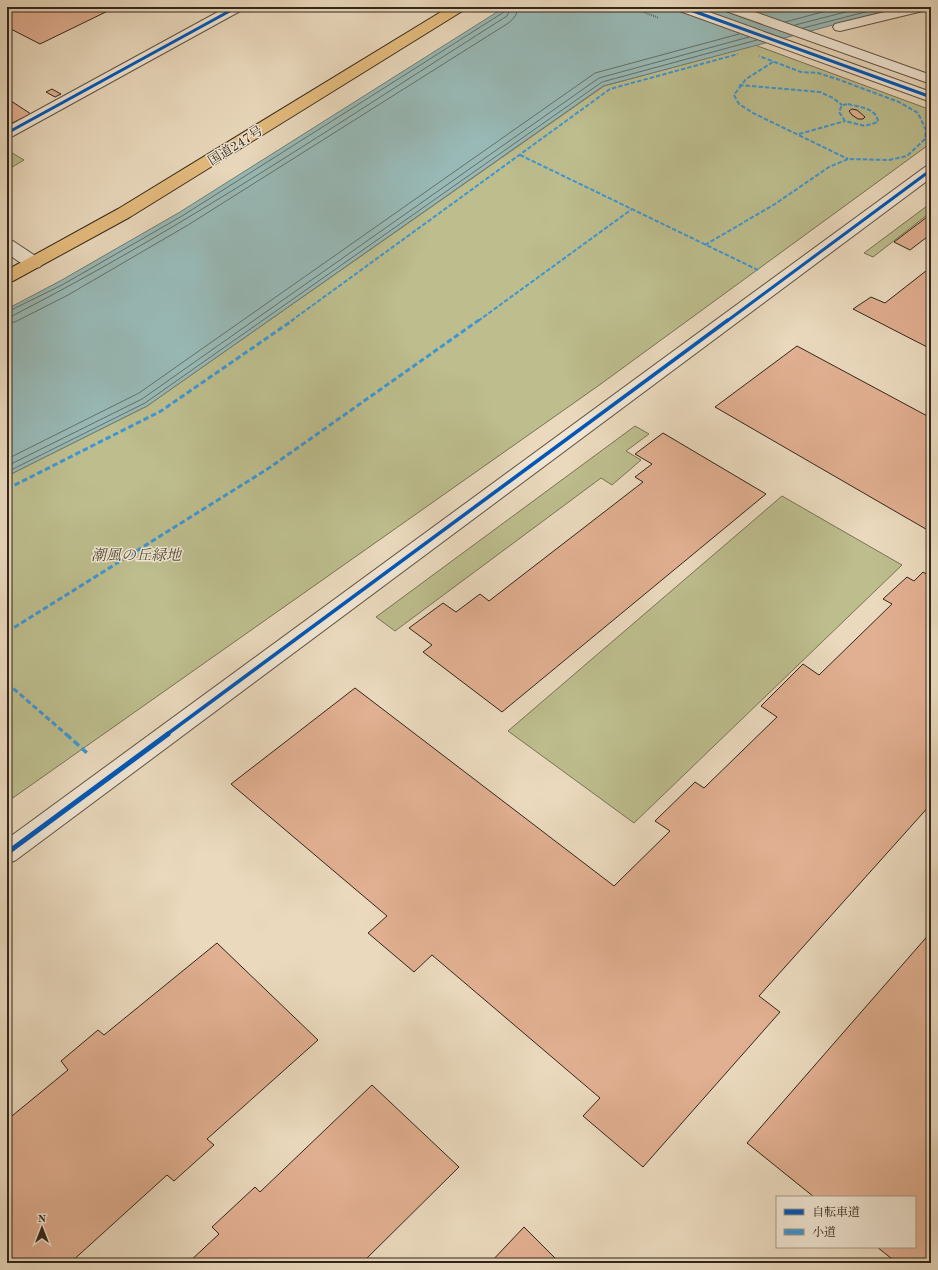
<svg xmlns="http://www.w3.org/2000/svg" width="938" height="1270" font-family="'Old Standard TT','Noto Serif JP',serif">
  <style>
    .green { fill: #bdbd8d; stroke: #787254 }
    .water { fill: #98b9b6; stroke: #6f7f78 }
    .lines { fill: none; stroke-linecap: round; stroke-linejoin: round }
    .shore { stroke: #657068; stroke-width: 1 }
    .building { fill: #e1af91; stroke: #32271a }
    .minor-casing { stroke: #605443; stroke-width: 2 }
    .tertiary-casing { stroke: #605443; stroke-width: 2 }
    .trunk-casing { stroke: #32271a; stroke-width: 2 }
    .path { stroke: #32271a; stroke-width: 2; stroke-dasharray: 0.5 1.5; stroke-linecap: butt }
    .minor { fill: #f1e6d4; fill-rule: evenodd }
    .tertiary { fill: #f1e6d4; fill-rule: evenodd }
    .trunk { fill: #e5bc7e; fill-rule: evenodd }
    .quiet-far2 { stroke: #3d96d4; stroke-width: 2; stroke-dasharray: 4.5 2; stroke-linecap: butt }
    .quiet-far1 { stroke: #3d96d4; stroke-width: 3; stroke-dasharray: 5.5 3; stroke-linecap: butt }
    .quiet { stroke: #3d96d4; stroke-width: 3.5; stroke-dasharray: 7 3.5; stroke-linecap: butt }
    .cycleway-far2-casing { stroke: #f1e6d4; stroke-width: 5 }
    .cycleway-far1-casing { stroke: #f1e6d4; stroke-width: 6 }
    .cycleway-casing { stroke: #f1e6d4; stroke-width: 8 }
    .cycleway-far2 { stroke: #0057b8; stroke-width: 3 }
    .cycleway-far1 { stroke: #0057b8; stroke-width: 3.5 }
    .cycleway { stroke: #0057b8; stroke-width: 5 }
    .labels { text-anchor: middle; stroke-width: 3; stroke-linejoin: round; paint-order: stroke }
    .far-street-label { font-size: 13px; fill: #32271a; stroke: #f1e6d4 }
    .park-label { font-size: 15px; font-style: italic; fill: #554c37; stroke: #f1e6d4 }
  </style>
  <rect width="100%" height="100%" fill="#ead9bd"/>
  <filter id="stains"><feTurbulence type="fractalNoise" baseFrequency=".005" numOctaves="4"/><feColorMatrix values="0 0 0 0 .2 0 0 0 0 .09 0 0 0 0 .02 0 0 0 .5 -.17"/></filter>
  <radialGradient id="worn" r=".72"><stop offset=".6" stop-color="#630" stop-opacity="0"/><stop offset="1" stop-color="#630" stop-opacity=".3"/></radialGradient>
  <!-- green -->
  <g class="green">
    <polygon points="755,45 931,110 931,143 598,386 7,802 7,476 147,406 604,86"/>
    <polygon points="7,150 24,160 7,170"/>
    <polygon points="931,203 931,212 873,257 864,253"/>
    <polygon points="635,426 649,434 626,451 641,460 612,485 601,478 395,631 376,617"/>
    <polygon points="782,496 902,565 634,823 508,731"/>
  </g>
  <!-- water -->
  <polygon class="water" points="505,7 901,7 603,86 147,406 7,476 7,309 60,281 180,212"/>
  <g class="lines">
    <!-- shore -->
    <g class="shore">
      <polyline points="785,22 841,7"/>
      <polyline points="795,25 865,7"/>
      <polyline points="803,28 885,7"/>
      <polyline points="7,312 62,285 182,216 504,12 506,7"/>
      <path d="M7 317 12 316C184 228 344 119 507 16L511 7"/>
      <polyline points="7,323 15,322 68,295 188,225 510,22 516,15 517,7"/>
      <polyline points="7,459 139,393 595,73 739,34"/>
      <polyline points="7,466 142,399 599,78 749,37"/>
      <polyline points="7,472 145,403 602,82 757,40"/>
    </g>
  </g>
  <!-- building -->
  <g class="building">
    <polygon points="7,7 116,7 40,44 7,27"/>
    <polygon points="52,89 61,94 55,97 46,92"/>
    <polygon points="11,101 31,114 10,124 7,122 7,103"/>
    <polygon points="852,109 857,110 865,117 863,119 858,119 852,115 849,111"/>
    <polygon points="931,214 931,234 910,250 894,242"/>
    <polygon points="931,267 931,349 853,309 871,297 885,303"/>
    <polygon points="797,346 931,418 931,532 715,407"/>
    <polygon points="663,433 766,494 502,712 423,652 432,645 409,628 443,603 456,612 480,594 489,601 643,482 635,477 652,464 635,454"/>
    <polygon points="923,572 931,577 931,804 759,996 780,1012 643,1167 583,1116 600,1098 432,955 414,972 368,933 387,916 231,784 355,688 614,886 670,831 655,821 695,782 704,788 777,717 761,706 803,664 819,675 892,604 883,599 907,577 914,581"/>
    <polygon points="931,932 931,1263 897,1263 877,1247 915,1247 915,1197 814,1197 747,1143"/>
    <polygon points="217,943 318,1040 207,1139 214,1145 174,1181 167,1175 70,1263 7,1263 7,1120 68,1070 61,1061 98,1030 104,1035"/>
    <polygon points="372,1085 459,1167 362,1263 188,1263 219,1234 212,1227 255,1187 260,1192"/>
    <polygon points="524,1227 560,1263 490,1263"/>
  </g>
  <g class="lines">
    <defs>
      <g id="minor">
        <polygon points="227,7 244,7 242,10 13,136 7,138 7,127"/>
        <polygon points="905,7 929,7 927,10 840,31 835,30 833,27 835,24"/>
        <path d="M7 240 13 241 40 259 43 263 40 267C27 270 17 260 7 253Z"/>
      </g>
      <g id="tertiary">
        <polygon points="675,7 695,7 931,92 931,102 677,10"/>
        <polygon points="721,7 741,7 931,75 931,84 723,10"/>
        <polygon points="931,165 931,178 16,860 7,864 7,839 925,167"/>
      </g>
      <polygon id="trunk" points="449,7 466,7 464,10 130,217 13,281 7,282 7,270 118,209"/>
    </defs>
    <!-- minor casing -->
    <use href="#minor" class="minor-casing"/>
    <!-- tertiary casing -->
    <use href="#tertiary" class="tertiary-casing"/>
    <!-- trunk casing -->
    <use href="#trunk" class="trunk-casing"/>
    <!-- path -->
    <polyline class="path" points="631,7 659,18"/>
    <!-- minor -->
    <use href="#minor" class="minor"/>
    <!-- tertiary -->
    <use href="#tertiary" class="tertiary"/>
    <!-- trunk -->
    <use href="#trunk" class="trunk"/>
    <!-- quiet-far2 -->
    <g class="quiet-far2">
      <polyline points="773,62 746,79 734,95 739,104 753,113 848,159"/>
      <polyline points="739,85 820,92 833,98 842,105"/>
      <path d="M848 104C859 107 877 108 878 122L865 126 845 121 839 112 842 105Z"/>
      <polyline points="799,134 845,121"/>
      <polyline points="520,155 758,270"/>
      <polyline points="705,245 775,204 829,167 848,159 889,160 907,156 925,139 926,130 918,113 899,102 837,79 818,73 801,72 759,56"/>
      <polyline points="291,321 610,89 738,54"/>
      <polyline points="478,321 632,209"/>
    </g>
    <!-- quiet-far1 -->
    <g class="quiet-far1">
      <polyline points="7,489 161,411 293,320"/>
      <polyline points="7,632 269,468 479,320"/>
      <polyline points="7,683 67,735"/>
    </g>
    <!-- quiet -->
    <polyline class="quiet" points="66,734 87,753"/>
    <defs>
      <g id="cycleway-far2">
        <polyline points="682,7 931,97"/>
        <polyline points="7,133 237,7"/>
        <polyline points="727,321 931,170"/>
      </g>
      <polyline id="cycleway-far1" points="166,735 728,320"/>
      <polyline id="cycleway" points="7,853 168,734"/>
    </defs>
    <!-- cycleway-far2 casing -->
    <use href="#cycleway-far2" class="cycleway-far2-casing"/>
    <!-- cycleway-far1 casing -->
    <use href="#cycleway-far1" class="cycleway-far1-casing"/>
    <!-- cycleway casing -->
    <use href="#cycleway" class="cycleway-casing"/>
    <!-- cycleway-far2 -->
    <use href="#cycleway-far2" class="cycleway-far2"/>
    <!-- cycleway-far1 -->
    <use href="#cycleway-far1" class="cycleway-far1"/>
    <!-- cycleway -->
    <use href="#cycleway" class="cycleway"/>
  </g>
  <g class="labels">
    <!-- far-street labels -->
    <g class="far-street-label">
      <text transform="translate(235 145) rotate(-32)" y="5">国道247号</text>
    </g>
    <!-- park labels -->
    <g class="park-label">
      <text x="136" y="560">潮風の丘緑地</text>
    </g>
  </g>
  <!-- margin -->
  <rect width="938" height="1270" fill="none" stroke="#ead9bd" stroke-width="24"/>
  <rect x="8" y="8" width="922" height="1254" fill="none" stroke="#32271a" stroke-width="2"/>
  <rect x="12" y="12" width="914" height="1246" fill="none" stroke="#32271a"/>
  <!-- legend -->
  <rect x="776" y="1196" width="140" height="52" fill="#f1e6d4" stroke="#a59a8a"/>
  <rect x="784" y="1209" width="20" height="6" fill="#0057b8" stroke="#a59a8a"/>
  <text x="812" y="1216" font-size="12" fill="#32271a">自転車道</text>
  <rect x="784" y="1229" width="20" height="6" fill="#3d96d4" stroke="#a59a8a"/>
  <text x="812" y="1236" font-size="12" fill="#32271a">小道</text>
  <!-- north arrow -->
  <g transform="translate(42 1228)" stroke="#f1e6d4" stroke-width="3" paint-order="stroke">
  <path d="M0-3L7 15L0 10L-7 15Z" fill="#32271a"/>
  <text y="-6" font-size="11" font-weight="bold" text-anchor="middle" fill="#32271a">N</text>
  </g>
  <rect width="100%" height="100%" filter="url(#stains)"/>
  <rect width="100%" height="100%" fill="url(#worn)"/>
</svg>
